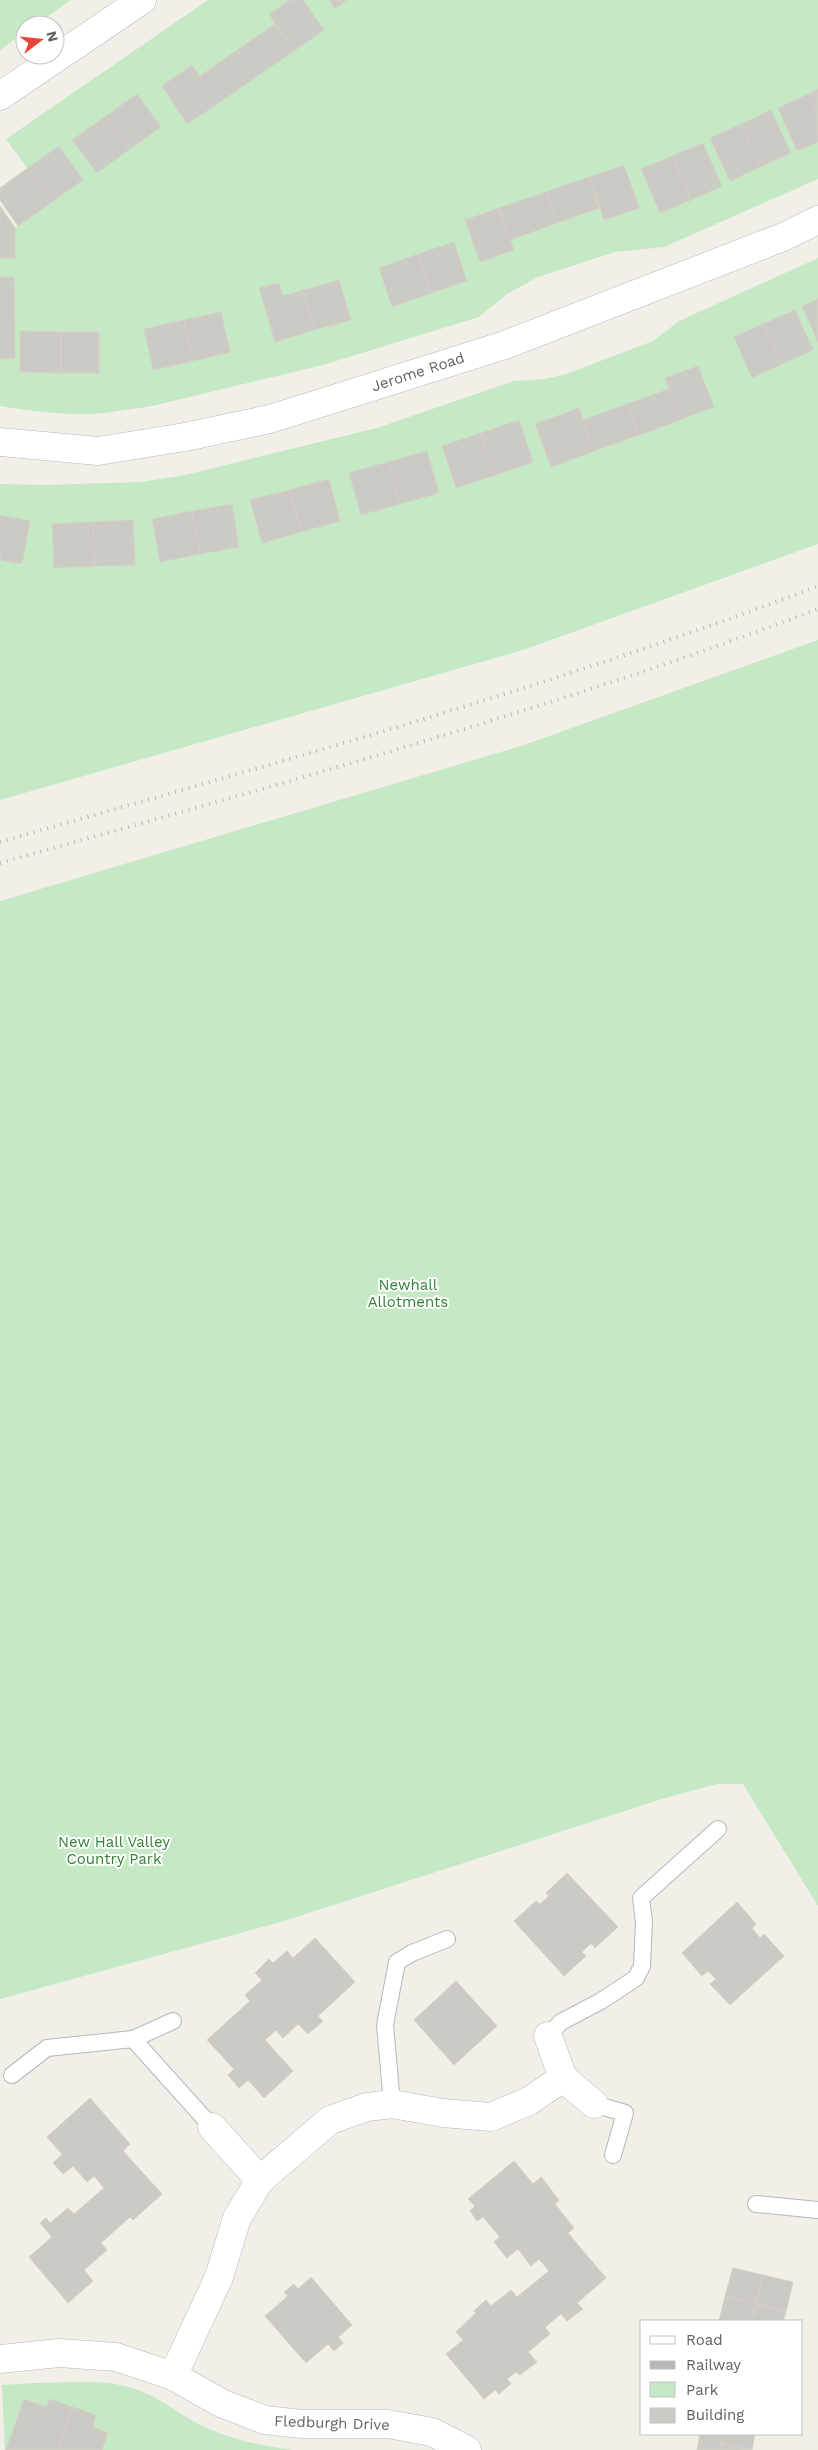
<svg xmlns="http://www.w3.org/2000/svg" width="818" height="2450" font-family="'Work Sans',sans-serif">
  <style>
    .green { fill: #c5e8c5 }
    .building { fill: #cccac5; stroke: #d6d1c6 }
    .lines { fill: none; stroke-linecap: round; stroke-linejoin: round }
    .lane-casing { stroke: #b5b8bc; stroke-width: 18 }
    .street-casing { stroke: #b5b8bc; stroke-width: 29 }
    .lane { stroke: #fff; stroke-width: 16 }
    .street { stroke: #fff; stroke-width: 28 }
    .rail { stroke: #b6b7b8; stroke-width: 4; stroke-dasharray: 1 6; stroke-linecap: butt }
    .labels { text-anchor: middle; stroke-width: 4; stroke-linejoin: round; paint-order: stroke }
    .street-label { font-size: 15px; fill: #5f6368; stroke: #fff }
    .park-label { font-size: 15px; fill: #348238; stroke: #fff }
  </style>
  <rect width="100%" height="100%" fill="#f1efe8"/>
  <!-- green -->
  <g class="green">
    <polygon points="0,0 71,0 35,25 25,25 25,32 0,50"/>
    <path d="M208 0H818V179L664 247 615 252 538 277 507 294 479 317 323 365 152 406C133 409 113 412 94 414 63 415 30 411 0 406V359L15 358 14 277H0V258H15V228L52 202 6 139Z"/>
    <polygon points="818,258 818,544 523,650 0,800 0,484 44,485 141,482 185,475 377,428 514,381 545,379 566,374 653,341 679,321"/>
    <polygon points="818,640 818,1906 743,1784 717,1784 665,1798 284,1921 0,1999 0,901 524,745"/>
    <path d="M33 2383C65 2383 100 2378 132 2388 156 2395 173 2410 195 2422 224 2438 260 2446 293 2450H5L2 2385Z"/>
  </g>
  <!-- building -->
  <g class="building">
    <polygon points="290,0 303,0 324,30 294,51 269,14"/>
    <polygon points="329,0 347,0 335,9"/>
    <polygon points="275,24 294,51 256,77 237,50"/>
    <polygon points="237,50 256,77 219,103 200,76"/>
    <polygon points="192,65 219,103 187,124 162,86"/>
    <polygon points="818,89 818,116 808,94"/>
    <polygon points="137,94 161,127 130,149 106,116"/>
    <polygon points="808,94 818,116 818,142 797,151 778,108"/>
    <polygon points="771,110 791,153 760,167 741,124"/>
    <polygon points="106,116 130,149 97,173 72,140"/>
    <polygon points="741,124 760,167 730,181 710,138"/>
    <polygon points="703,143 722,186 691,200 672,156"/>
    <polygon points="59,146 83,180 52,202 28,168"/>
    <polygon points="672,156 691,200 660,213 641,169"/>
    <polygon points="624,165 639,208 604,220 589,177"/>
    <polygon points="28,168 52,202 18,226 0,200 0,188"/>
    <polygon points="589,177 599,208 557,223 546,192"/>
    <polygon points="546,192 557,223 510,240 499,208"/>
    <polygon points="0,206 15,228 15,258 0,258"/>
    <polygon points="499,208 514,250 480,262 465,220"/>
    <polygon points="454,242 467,281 431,293 418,254"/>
    <polygon points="418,254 431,293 392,307 379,268"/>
    <polygon points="0,277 14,277 15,358 0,359"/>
    <polygon points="339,280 351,320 314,330 303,290"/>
    <polygon points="279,283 283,296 303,290 314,330 275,342 259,288"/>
    <polygon points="818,299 818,342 802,306"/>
    <polygon points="795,310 813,350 782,364 763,324"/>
    <polygon points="221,312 230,352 193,361 184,320"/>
    <polygon points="184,320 193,361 153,370 144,329"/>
    <polygon points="763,324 782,364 752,378 734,337"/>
    <polygon points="20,331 61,332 61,373 20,372"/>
    <rect x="61" y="332" width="38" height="41"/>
    <polygon points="698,366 714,407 680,420 665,378"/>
    <polygon points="669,389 680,420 639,435 627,404"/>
    <polygon points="627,404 639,435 594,451 583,420"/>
    <polygon points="579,408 594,451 551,467 535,424"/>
    <polygon points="519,420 533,462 496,475 481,433"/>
    <polygon points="481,433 496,475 456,488 442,446"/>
    <polygon points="427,451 439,493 400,504 388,462"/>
    <polygon points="388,462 400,504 361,515 349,473"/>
    <polygon points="329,479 340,521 301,532 290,490"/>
    <polygon points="290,490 301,532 262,543 250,500"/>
    <polygon points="232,504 239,547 200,554 192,511"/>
    <polygon points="192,511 200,554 160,562 152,519"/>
    <polygon points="0,515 30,521 22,564 0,560"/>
    <polygon points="133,520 135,565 94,566 93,522"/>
    <polygon points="93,522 94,566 54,568 52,524"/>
    <polygon points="567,1873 618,1927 595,1948 591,1943 582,1952 586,1956 564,1976 514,1921 536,1901 540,1904 549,1896 546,1893"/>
    <polygon points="737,1902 756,1924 752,1928 760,1938 764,1934 784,1956 730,2005 710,1984 716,1979 708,1971 702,1976 682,1953"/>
    <polygon points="315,1938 355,1982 318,2016 323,2021 308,2034 298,2024 283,2038 276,2030 265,2040 293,2071 264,2098 248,2080 239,2088 228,2075 234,2069 207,2040 250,2001 245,1995 262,1980 255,1973 269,1959 273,1963 287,1951 293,1958"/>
    <polygon points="456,1981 497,2026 454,2065 414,2020"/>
    <polygon points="90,2098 130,2144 123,2151 162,2194 133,2220 130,2217 101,2243 107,2250 84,2270 93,2281 68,2303 29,2257 52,2237 40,2223 46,2218 50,2223 68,2208 74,2214 104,2188 94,2176 87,2182 73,2166 63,2174 53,2163 62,2154 47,2137"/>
    <polygon points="514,2161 533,2184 541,2177 559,2200 555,2204 574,2228 568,2233 606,2278 577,2303 583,2309 567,2321 561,2314 545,2327 550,2334 528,2352 537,2362 520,2375 516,2372 507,2379 511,2384 499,2394 495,2390 484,2399 446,2354 463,2340 456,2332 476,2313 474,2311 486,2300 491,2306 511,2290 517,2297 549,2271 539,2259 531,2266 518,2249 507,2258 494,2242 500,2237 483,2217 477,2221 470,2211 475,2206 468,2199"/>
    <polygon points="733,2268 763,2275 756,2304 725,2296"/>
    <polygon points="763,2275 793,2282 786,2312 756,2304"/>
    <polygon points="311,2277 352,2325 338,2337 343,2343 334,2351 328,2344 306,2363 265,2316 288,2296 284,2292 294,2284 298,2289"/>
    <polygon points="725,2296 756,2304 751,2321 719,2321"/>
    <polygon points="756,2304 786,2312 783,2321 751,2321"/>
    <polygon points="24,2399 46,2407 49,2399 73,2407 58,2450 6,2450"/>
    <polygon points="73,2407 96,2415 93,2427 108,2433 102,2450 58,2450"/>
    <polygon points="700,2434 723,2434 720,2450 697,2450"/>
    <polygon points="723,2434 755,2434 752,2450 721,2444"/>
    <polygon points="721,2444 749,2450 720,2450"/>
  </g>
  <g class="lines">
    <defs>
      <g id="lane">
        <polyline points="548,2036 561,2022 601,2001 636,1978 642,1966 644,1922 641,1898 718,1829"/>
        <polyline points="133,2039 212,2127"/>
        <polyline points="12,2075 47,2048 133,2039 173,2021"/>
        <polyline points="392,2104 385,2025 397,1962 412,1953 447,1939"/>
        <polyline points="594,2104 625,2113 613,2155"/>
        <polyline points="756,2204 818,2210"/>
      </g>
      <g id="street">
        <polyline points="0,96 142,0"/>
        <polyline points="0,442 98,451 185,437 270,419 505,345 783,237 818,220"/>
        <polyline points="548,2036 563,2078 594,2104"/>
        <polyline points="212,2127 260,2180"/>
        <polyline points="0,2359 59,2353 116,2357 173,2376 223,2404 265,2420 302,2424 388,2424 432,2432 467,2450"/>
        <polyline points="173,2376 219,2277 237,2218 260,2180 330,2120 367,2107 392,2104 443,2113 491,2117 529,2101 563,2078"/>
      </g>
    </defs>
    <!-- lane casing -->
    <use href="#lane" class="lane-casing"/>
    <!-- street casing -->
    <use href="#street" class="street-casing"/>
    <!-- lane -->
    <use href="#lane" class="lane"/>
    <!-- street -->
    <use href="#street" class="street"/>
    <!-- rail -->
    <g class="rail">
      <path d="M0 842C275 763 551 688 818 586"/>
      <path d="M0 863C274 786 551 710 818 609"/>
    </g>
  </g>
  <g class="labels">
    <!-- street labels -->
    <g class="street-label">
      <text transform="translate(418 372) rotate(-18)" y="5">Jerome Road</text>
      <text transform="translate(332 2423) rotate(2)" y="5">Fledburgh Drive</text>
    </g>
    <!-- park labels -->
    <g class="park-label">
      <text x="408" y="1290">Newhall<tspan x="408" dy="17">Allotments</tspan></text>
      <text x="114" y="1847">New Hall Valley<tspan x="114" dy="17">Country Park</tspan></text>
    </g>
  </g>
  <!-- legend -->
  <rect x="640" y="2320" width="162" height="115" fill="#ffffff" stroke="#bfc1c3"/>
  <rect x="650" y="2336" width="25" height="8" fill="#ffffff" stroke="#bfc1c3"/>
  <text x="686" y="2345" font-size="15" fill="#5f6368">Road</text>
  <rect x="650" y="2361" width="25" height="8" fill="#b6b7b8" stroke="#bfc1c3"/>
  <text x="686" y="2370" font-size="15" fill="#5f6368">Railway</text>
  <rect x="650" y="2382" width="25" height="15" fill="#c5e8c5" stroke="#bfc1c3"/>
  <text x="686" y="2395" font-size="15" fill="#5f6368">Park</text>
  <rect x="650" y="2408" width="25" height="15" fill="#cccac5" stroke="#bfc1c3"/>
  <text x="686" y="2420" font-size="15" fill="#5f6368">Building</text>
  <!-- north arrow -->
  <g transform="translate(40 40) rotate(74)"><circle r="24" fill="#ffffff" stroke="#bfc1c3"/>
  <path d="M0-4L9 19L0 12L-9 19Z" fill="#ea4335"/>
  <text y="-8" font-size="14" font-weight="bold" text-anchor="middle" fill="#5f6368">N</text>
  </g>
</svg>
